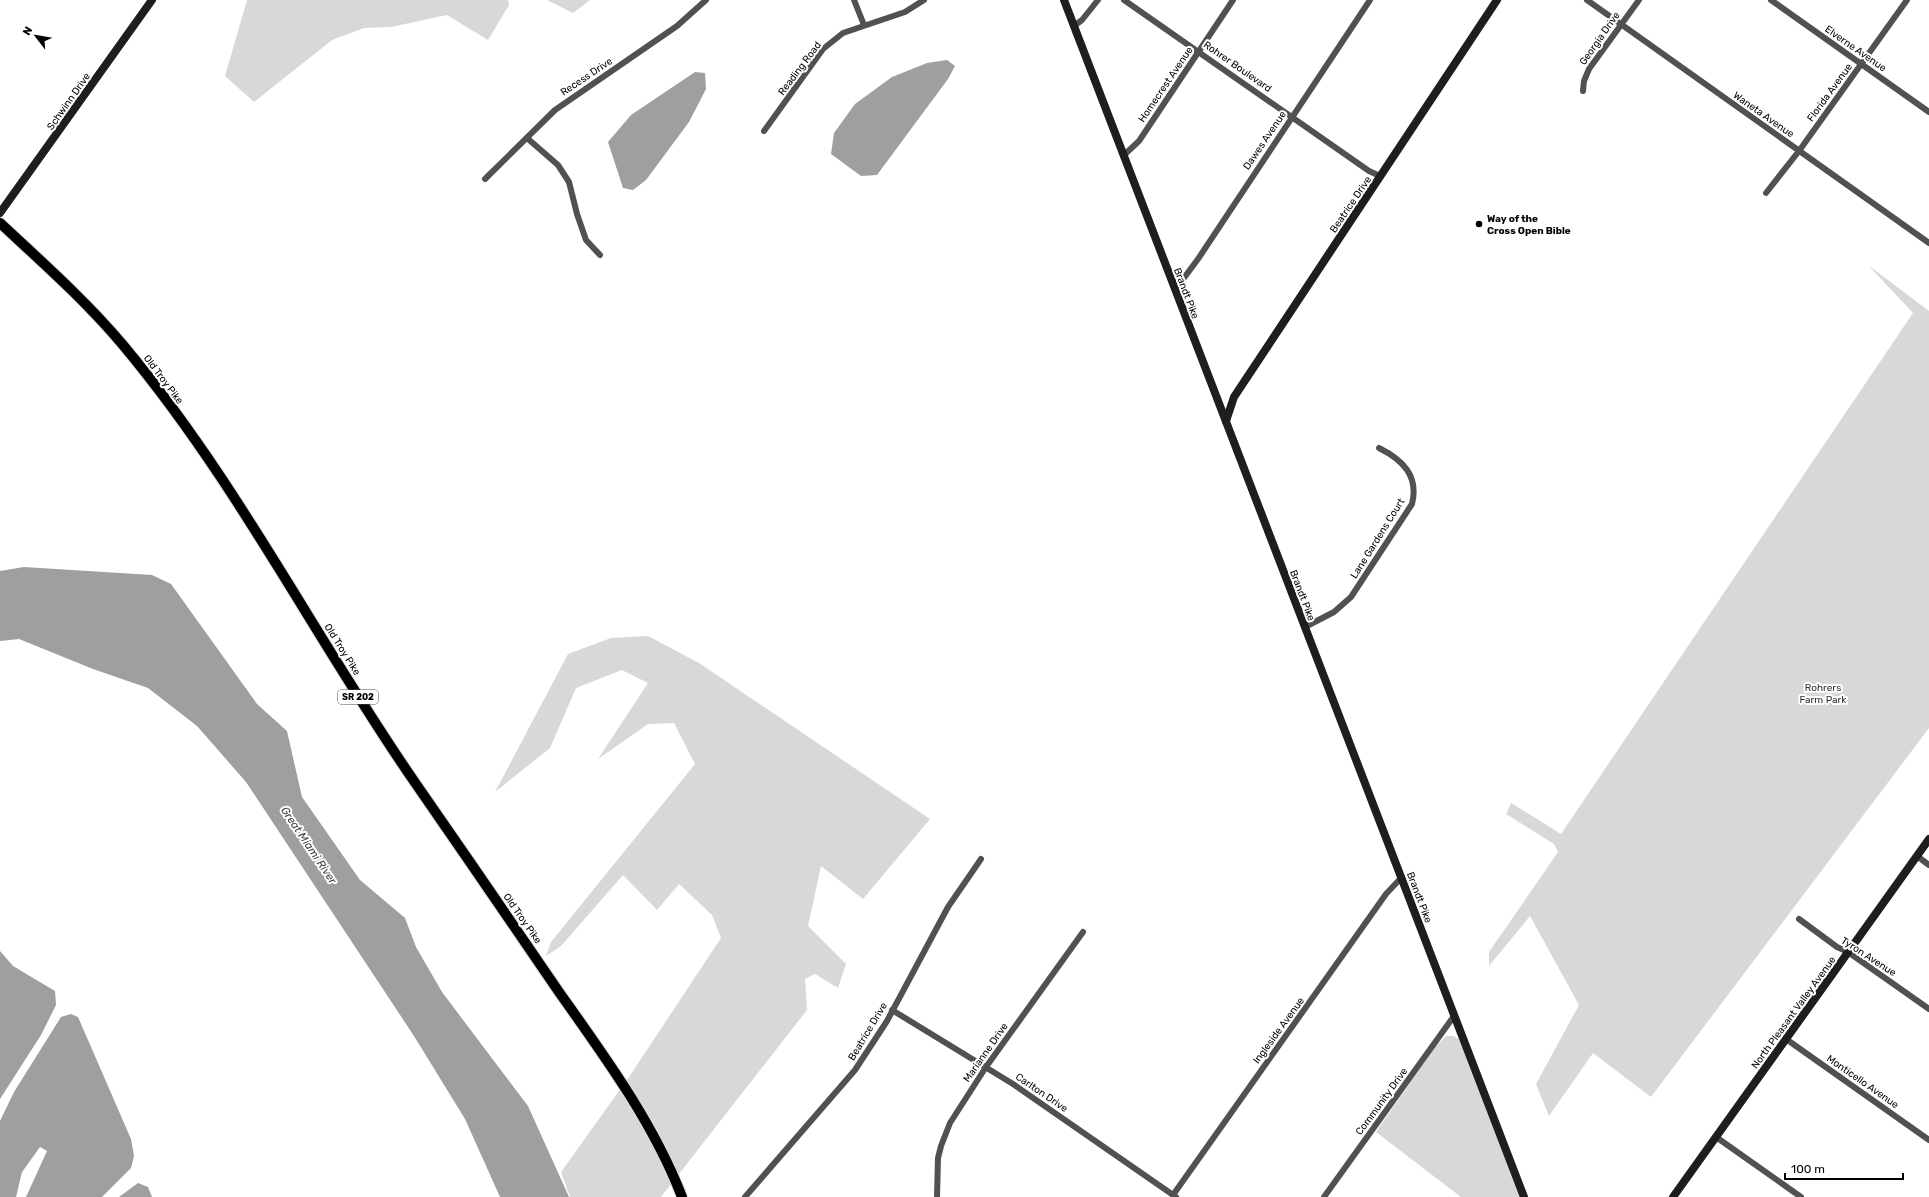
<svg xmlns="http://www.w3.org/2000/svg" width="1929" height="1197" font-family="Rubik,sans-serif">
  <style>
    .green { fill: #d8d8d8 }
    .water { fill: #9f9f9f }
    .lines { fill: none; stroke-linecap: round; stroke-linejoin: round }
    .primary-casing { stroke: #dbdbdb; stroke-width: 12 }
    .street { stroke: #515151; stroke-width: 6 }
    .secondary { stroke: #1e1e1e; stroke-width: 8 }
    .primary { stroke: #000; stroke-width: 10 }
    .poi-dot { fill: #000; stroke: #fff; stroke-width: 1.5 }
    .labels { text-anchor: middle; stroke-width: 4; stroke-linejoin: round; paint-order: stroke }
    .shield { fill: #fff; stroke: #4c4c4c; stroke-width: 1 }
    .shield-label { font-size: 9px; font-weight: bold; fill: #000 }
    .street-label { font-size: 10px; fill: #000; stroke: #fff }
    .poi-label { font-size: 10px; font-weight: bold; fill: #000; stroke: #fff; text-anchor: start }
    .park-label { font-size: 10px; fill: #2f2f2f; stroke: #fff }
    .water-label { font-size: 11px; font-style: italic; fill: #404040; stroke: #fff }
  </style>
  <rect width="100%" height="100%" fill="#fff"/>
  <!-- green -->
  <g class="green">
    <polygon points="247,0 508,0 509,5 488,40 447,15 391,27 364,28 332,40 254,102 225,76"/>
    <polygon points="547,0 590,0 573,13"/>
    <polygon points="1868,265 1929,311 1929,728 1651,1097 1593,1053 1549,1116 1536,1084 1579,1005 1530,916 1489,966 1489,952 1558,852 1554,844 1506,814 1511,803 1561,834 1913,313"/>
    <polygon points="648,636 699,663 930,819 863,899 821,866 808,926 846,964 838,988 815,974 805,979 807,1010 661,1197 570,1197 561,1172 629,1077 721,938 712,915 679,884 657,910 623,875 561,946 546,956 551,942 695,764 674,723 648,724 598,759 648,683 622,670 576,688 550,748 495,792 568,654 611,638"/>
    <polygon points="1446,1036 1453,1036 1459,1039 1520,1197 1461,1197 1376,1132 1436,1046"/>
  </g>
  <!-- water -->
  <g class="water">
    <polygon points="947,60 955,66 948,79 877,175 861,176 831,154 834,133 855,104 892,77 927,63"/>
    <polygon points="695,72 705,73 706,89 689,122 646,180 633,190 623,188 608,142 631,115"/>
    <polygon points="24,567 152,575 171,584 257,704 287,731 302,797 360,880 405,918 416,947 442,992 528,1106 569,1197 500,1197 465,1119 414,1036 246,782 197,726 148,688 93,669 19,639 0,641 0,571"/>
    <polygon points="0,951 13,966 55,991 56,1005 41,1035 0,1099"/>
    <polygon points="71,1014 78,1017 131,1139 134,1156 131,1168 102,1197 26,1197 47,1151 40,1147 22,1172 16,1197 0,1197 0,1121 14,1092 61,1017"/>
    <polygon points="138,1183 148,1187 152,1197 119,1197"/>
  </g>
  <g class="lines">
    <defs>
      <path id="primary" d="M0 223C42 262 86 301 123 345 237 481 316 640 416 784 464 853 512 923 559 992 605 1057 653 1122 682 1197"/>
    </defs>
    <!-- primary casing -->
    <use href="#primary" class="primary-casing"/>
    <!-- street -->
    <g class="street">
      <polyline points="854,0 864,25"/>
      <polyline points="1124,0 1369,171 1380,176"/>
      <polyline points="1587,0 1929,243"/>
      <polyline points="1771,0 1929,112"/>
      <polyline points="1074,26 1082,20 1098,0"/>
      <polyline points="1583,91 1584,81 1589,69 1639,0"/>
      <polyline points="764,131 823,49 843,33 905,12 924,0"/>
      <polyline points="527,138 558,165 569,182 577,214 586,240 600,255"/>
      <polyline points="1123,156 1139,141 1233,0"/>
      <polyline points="485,179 555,110 677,26 706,0"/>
      <polyline points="1766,193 1799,151 1907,0"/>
      <polyline points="1175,290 1198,259 1370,0"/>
      <path d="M1305 627 1334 612 1351 597 1412 504C1419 476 1403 460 1379 448"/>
      <polyline points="1917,856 1929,865"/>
      <polyline points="1799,919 1837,947 1848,952 1929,1009"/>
      <polyline points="892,1010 1013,1084 1176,1197"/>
      <polyline points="1786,1039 1929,1140"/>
      <polyline points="1716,1137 1801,1197"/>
      <polyline points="1173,1195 1386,894 1401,878"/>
      <polyline points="745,1197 855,1070 887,1021 948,907 981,859"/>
      <polyline points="937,1197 938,1158 941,1146 950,1123 986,1067 1083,932"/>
      <polyline points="1324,1197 1454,1016"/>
    </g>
    <!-- secondary -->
    <g class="secondary">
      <polyline points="1064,0 1524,1197"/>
      <polyline points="0,213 152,0"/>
      <polyline points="1226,421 1234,397 1497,0"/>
      <polyline points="1673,1197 1929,839"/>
    </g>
    <!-- primary -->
    <use href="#primary" class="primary"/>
  </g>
  <!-- markers -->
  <circle class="poi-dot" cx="1479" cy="224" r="4"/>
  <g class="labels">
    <!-- shield labels -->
    <rect class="shield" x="338" y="690" width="40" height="14" rx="3"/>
    <g class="shield-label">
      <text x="358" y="700">SR 202</text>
    </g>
    <!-- street labels -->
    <g class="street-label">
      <text transform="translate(1599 38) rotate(-55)" y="4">Georgia Drive</text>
      <text transform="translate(1856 48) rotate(35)" y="4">Elverne Avenue</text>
      <text transform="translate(1238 66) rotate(35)" y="4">Rohrer Boulevard</text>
      <text transform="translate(799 68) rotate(-53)" y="4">Reading Road</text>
      <text transform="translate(586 76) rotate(-34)" y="4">Recess Drive</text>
      <text transform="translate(1165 84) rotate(-56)" y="4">Homecrest Avenue</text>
      <text transform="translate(1829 92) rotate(-54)" y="4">Florida Avenue</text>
      <text transform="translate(68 101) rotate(-55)" y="4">Schwinn Drive</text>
      <text transform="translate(1764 114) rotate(35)" y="4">Waneta Avenue</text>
      <text transform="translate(1264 140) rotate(-56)" y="4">Dawes Avenue</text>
      <text transform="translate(1350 204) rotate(-56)" y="4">Beatrice Drive</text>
      <text transform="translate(1187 293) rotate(69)" y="4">Brandt Pike</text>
      <text transform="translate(164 379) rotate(53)" y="4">Old Troy Pike</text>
      <text transform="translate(1377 538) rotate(-58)" y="4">Lane Gardens Court</text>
      <text transform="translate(1303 595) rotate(69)" y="4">Brandt Pike</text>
      <text transform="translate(343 649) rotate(58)" y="4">Old Troy Pike</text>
      <text transform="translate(1420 897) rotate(69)" y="4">Brandt Pike</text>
      <text transform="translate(523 918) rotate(55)" y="4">Old Troy Pike</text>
      <text transform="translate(1869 956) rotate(33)" y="4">Tyron Avenue</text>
      <text transform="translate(1793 1012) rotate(-54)" y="4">North Pleasant Valley Avenue</text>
      <text transform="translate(1278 1030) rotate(-54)" y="4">Ingleside Avenue</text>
      <text transform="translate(867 1031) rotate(-59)" y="4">Beatrice Drive</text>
      <text transform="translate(985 1052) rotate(-55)" y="4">Marianne Drive</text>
      <text transform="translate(1863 1081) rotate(35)" y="4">Monticello Avenue</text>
      <text transform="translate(1042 1092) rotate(34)" y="4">Carlton Drive</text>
      <text transform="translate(1381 1101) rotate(-54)" y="4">Community Drive</text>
    </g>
    <!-- poi labels -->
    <g class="poi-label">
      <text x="1487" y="222">Way of the<tspan x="1487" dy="12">Cross Open Bible</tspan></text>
    </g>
    <!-- park labels -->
    <g class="park-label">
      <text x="1823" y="691">Rohrers<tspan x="1823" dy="12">Farm Park</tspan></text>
    </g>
    <!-- water labels -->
    <g class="water-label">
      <text transform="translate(309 845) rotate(56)" y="4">Great Miami River</text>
    </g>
  </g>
  <!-- north arrow -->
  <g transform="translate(36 36) rotate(301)" stroke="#ffffff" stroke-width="3" paint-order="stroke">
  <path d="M0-3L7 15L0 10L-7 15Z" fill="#000000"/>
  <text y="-6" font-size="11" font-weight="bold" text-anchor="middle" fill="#000000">N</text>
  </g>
  <!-- scale -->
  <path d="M1785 1173v6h118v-6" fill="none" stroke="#000000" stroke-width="2"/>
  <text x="1791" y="1173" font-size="12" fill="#000000" stroke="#ffffff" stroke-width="3" paint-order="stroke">100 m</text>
</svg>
